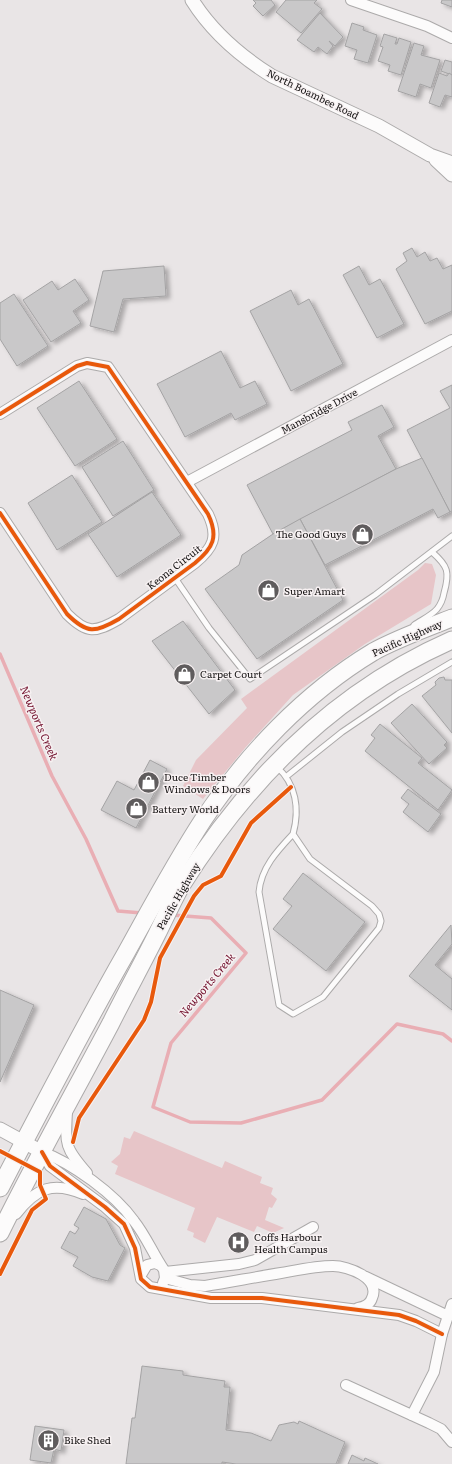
<svg xmlns="http://www.w3.org/2000/svg" width="452" height="1464" font-family="Literata,serif">
  <style>
    .green { fill: #e7c5c8 }
    .lines { fill: none; stroke-linecap: round; stroke-linejoin: round }
    .stream { stroke: #e9aeb4; stroke-width: 3.5 }
    .building { fill: #c9c8c9; stroke: #a4a3a4; filter: url(#shadow) }
    .service-casing { stroke: #acaaaa; stroke-width: 7 }
    .minor-casing { stroke: #acaaaa; stroke-width: 12 }
    .tertiary-casing { stroke: #acaaaa; stroke-width: 15 }
    .trunk-casing { stroke: #acaaaa; stroke-width: 19 }
    .service { stroke: #fcfbfb; stroke-width: 5 }
    .minor { stroke: #fcfbfb; stroke-width: 10 }
    .tertiary { stroke: #fcfbfb; stroke-width: 13 }
    .trunk { stroke: #fcfbfb; stroke-width: 17 }
    .cycleway-casing { stroke: #f7f1f2; stroke-width: 6 }
    .cycleway { stroke: #e8590c; stroke-width: 4 }
    .labels { text-anchor: middle; stroke-width: 3; stroke-linejoin: round; paint-order: stroke }
    .street-label { font-size: 10px; fill: #151313; stroke: #f7f1f2 }
    .poi-label { font-size: 10px; fill: #151313; stroke: #f7f1f2; text-anchor: start }
    .water-label { font-size: 11px; font-style: italic; fill: #6e0a27; stroke: #f7f1f2 }
  </style>
  <defs>
    <filter id="shadow"><feDropShadow dx="4" dy="2.5" stdDeviation="2" flood-color="#0004"/></filter>
  </defs>
  <rect width="100%" height="100%" fill="#e9e5e6"/>
  <!-- green -->
  <g class="green">
    <polygon points="425,563 432,564 436,575 431,604 365,644 293,695 245,748 203,799 183,786 196,760 247,708 241,699 418,570"/>
    <polygon points="134,1131 222,1168 225,1161 262,1177 260,1183 273,1188 271,1194 277,1199 272,1208 269,1207 265,1220 284,1228 273,1233 257,1226 254,1232 217,1217 205,1243 193,1237 194,1233 187,1230 195,1208 115,1174 118,1166 111,1162 120,1154 124,1137 130,1139"/>
  </g>
  <g class="lines">
    <!-- stream -->
    <g class="stream">
      <polyline points="0,654 52,776 86,839 118,911 142,913"/>
      <polyline points="172,915 211,918 246,953 171,1043 153,1107 190,1122 241,1123 322,1100 397,1024 443,1034 452,1041"/>
    </g>
  </g>
  <!-- building -->
  <g class="building">
    <polygon points="253,0 271,0 275,5 263,16 253,6 256,3"/>
    <polygon points="286,0 317,0 314,3 322,9 301,33 276,12"/>
    <polygon points="442,0 452,0 452,7 441,3"/>
    <polygon points="320,13 343,37 335,46 329,41 333,46 327,54 318,47 314,52 297,40"/>
    <polygon points="352,23 364,27 363,30 377,35 368,63 354,59 357,50 345,46"/>
    <polygon points="384,34 397,38 395,44 397,44 399,38 411,42 401,75 388,71 390,65 378,61 383,47 380,46"/>
    <polygon points="414,43 424,46 421,55 440,60 431,88 420,84 416,97 398,91"/>
    <polygon points="445,60 452,62 452,75 441,71"/>
    <polygon points="439,73 447,76 449,73 452,75 452,97 445,95 440,107 429,103"/>
    <polygon points="412,248 417,257 425,252 430,261 437,258 443,269 452,265 452,311 425,324 396,269 407,261 403,253"/>
    <polygon points="164,266 166,296 123,299 114,332 90,326 103,271"/>
    <polygon points="359,266 369,285 380,279 404,324 377,338 343,275"/>
    <polygon points="75,279 89,300 73,311 81,323 51,342 23,300 52,281 58,290"/>
    <polygon points="291,290 298,305 309,299 343,364 291,391 250,311"/>
    <polygon points="14,294 48,346 17,366 0,339 0,303"/>
    <polygon points="221,351 240,388 255,381 267,404 235,420 231,413 185,437 157,384"/>
    <polygon points="79,381 117,439 75,466 37,408"/>
    <polygon points="452,385 452,511 450,512 407,430 450,408 440,391"/>
    <polygon points="382,405 394,427 378,436 396,469 273,534 247,485 352,430 348,422"/>
    <polygon points="123,441 154,490 113,516 82,467"/>
    <polygon points="422,458 450,512 438,518 433,509 325,565 300,519 396,469"/>
    <polygon points="72,475 102,522 57,550 28,503"/>
    <polygon points="152,492 181,535 117,577 88,534"/>
    <polygon points="300,519 343,600 257,659 205,589 239,565 242,555 273,534"/>
    <polygon points="183,621 235,690 209,714 152,641"/>
    <polygon points="444,677 445,680 452,680 452,733 422,696 436,685 435,682 439,678"/>
    <polygon points="412,704 447,742 444,745 447,748 429,764 391,723"/>
    <polygon points="380,724 422,758 418,763 452,790 438,810 365,751 375,738 371,735"/>
    <polygon points="150,760 167,769 136,828 101,810 117,781 134,790"/>
    <polygon points="408,789 441,814 428,832 403,812 409,804 401,798"/>
    <polygon points="303,873 365,922 326,971 273,929 292,906 283,899"/>
    <polygon points="451,925 452,944 435,965 452,979 452,1010 409,976"/>
    <polygon points="0,990 34,1005 0,1082"/>
    <polygon points="84,1207 106,1219 120,1245 125,1248 108,1281 92,1277 73,1266 78,1257 61,1248 70,1231 75,1234 79,1228 74,1225"/>
    <polygon points="142,1366 183,1371 183,1375 225,1381 224,1387 230,1387 226,1430 251,1433 271,1441 279,1425 294,1422 298,1424 299,1421 345,1442 336,1464 236,1464 222,1462 222,1464 126,1464 132,1418 135,1418"/>
    <polygon points="35,1426 64,1430 61,1451 54,1449 51,1463 30,1460"/>
    <polygon points="352,1455 364,1461 365,1458 378,1464 348,1464"/>
  </g>
  <g class="lines">
    <defs>
      <g id="service">
        <polyline points="175,578 209,628 250,679 375,595 452,536"/>
        <path d="M414 625C421 620 431 616 437 609 441 604 443 599 444 593 450 572 448 566 432 552"/>
        <path d="M277 767C296 784 300 809 293 834L310 859 372 906 379 914 381 921 379 928 323 997 293 1014 279 1005 259 892C261 868 277 851 293 834"/>
        <polyline points="287,776 342,732 398,694 452,662"/>
      </g>
      <g id="minor">
        <polyline points="351,0 427,26 452,38"/>
        <path d="M0 414 77 366 87 363 108 367 208 514C219 537 213 548 195 563L119 619C95 633 87 634 67 614L0 513"/>
        <polyline points="187,482 452,340"/>
        <path d="M67 1112C65 1145 65 1148 87 1173"/>
        <polyline points="42,1152 50,1166 105,1207 124,1224 135,1248 141,1279 150,1287 211,1298 262,1298 399,1315 416,1321 442,1334"/>
        <path d="M42 1152C72 1163 115 1194 134 1221 146 1236 153 1254 164 1270L165 1278 163 1283"/>
        <path d="M16 1214C36 1188 53 1181 83 1194"/>
        <polyline points="165,1272 239,1264 255,1260 313,1227"/>
        <polyline points="141,1275 147,1265 155,1263 160,1265"/>
        <polyline points="366,1277 448,1316"/>
        <path d="M165 1278 190 1285 205 1286C230 1282 256 1277 281 1273 298 1270 316 1266 333 1266 348 1266 381 1278 372 1298 370 1305 364 1307 358 1308"/>
        <polyline points="346,1385 429,1423 441,1429 452,1442"/>
        <polyline points="412,1415 434,1372 442,1334 452,1304"/>
      </g>
      <g id="tertiary">
        <path d="M192 0C212 32 240 56 272 76L379 126 430 155 452 163"/>
        <polyline points="436,160 452,175"/>
        <polyline points="0,1129 42,1152"/>
      </g>
      <g id="trunk">
        <path d="M0 1188C41 1109 82 1030 126 953 151 908 175 863 203 820 246 755 305 693 373 652 394 640 429 627 452 618"/>
        <path d="M0 1233C35 1162 74 1093 111 1023 126 993 142 964 157 934 165 918 172 902 181 886 248 779 336 691 452 640"/>
      </g>
    </defs>
    <!-- service casing -->
    <use href="#service" class="service-casing"/>
    <!-- minor casing -->
    <use href="#minor" class="minor-casing"/>
    <!-- tertiary casing -->
    <use href="#tertiary" class="tertiary-casing"/>
    <!-- trunk casing -->
    <use href="#trunk" class="trunk-casing"/>
    <!-- service -->
    <use href="#service" class="service"/>
    <!-- minor -->
    <use href="#minor" class="minor"/>
    <!-- tertiary -->
    <use href="#tertiary" class="tertiary"/>
    <!-- trunk -->
    <use href="#trunk" class="trunk"/>
    <defs>
      <g id="cycleway">
        <path d="M0 414 77 366 87 363 108 367 208 514C219 537 213 548 195 563L119 619C95 633 87 634 67 614L0 513"/>
        <polyline points="73,1142 79,1118 144,1020 151,1002 160,958 194,896 203,885 221,876 251,823 291,787"/>
        <polyline points="0,1151 40,1172 40,1185 46,1199 32,1210 0,1274"/>
        <polyline points="42,1152 50,1166 105,1207 124,1224 135,1248 141,1279 150,1287 211,1298 262,1298 399,1315 416,1321 442,1334"/>
      </g>
    </defs>
    <!-- cycleway casing -->
    <use href="#cycleway" class="cycleway-casing"/>
    <!-- cycleway -->
    <use href="#cycleway" class="cycleway"/>
  </g>
  <!-- icons -->
  <defs>
    <symbol id="shop-disc" viewBox="-11 -11 22 22"><circle r="9.5" fill="#5f5c5d" stroke="#f7f1f2"/><path d="M-5-2.5h2.3a2.7 3.5 0 0 1 5.4 0H5L5.5 6h-11ZM-1.5-2.5h3a1.5 2.3 0 0 0-3 0Z" fill="#fff"/></symbol>
    <symbol id="hospital-disc" viewBox="-11 -11 22 22"><circle r="9.5" fill="#5f5c5d" stroke="#f7f1f2"/><path d="M-5-5h3v3.5h4V-5h3V5h-3V1.5h-4V5h-3Z" fill="#fff"/></symbol>
    <symbol id="building-disc" viewBox="-11 -11 22 22"><circle r="9.5" fill="#5f5c5d" stroke="#f7f1f2"/><path d="M-4-6H4V6H1V3H-1V6H-4ZM-2.5-4.3h1.7v1.8h-1.7ZM.8-4.3h1.7v1.8H.8ZM-2.5-1h1.7V.8h-1.7ZM.8-1h1.7V.8H.8Z" fill="#fff"/></symbol>
  </defs>
  <g fill-rule="evenodd">
    <use href="#shop-disc" x="350" y="522" width="25" height="25"/>
    <use href="#shop-disc" x="256" y="578" width="25" height="25"/>
    <use href="#shop-disc" x="172" y="662" width="25" height="25"/>
    <use href="#shop-disc" x="136" y="770" width="25" height="25"/>
    <use href="#shop-disc" x="124" y="796" width="25" height="25"/>
    <use href="#hospital-disc" x="226" y="1230" width="25" height="25"/>
    <use href="#building-disc" x="36" y="1428" width="25" height="25"/>
  </g>
  <g class="labels">
    <!-- street labels -->
    <g class="street-label">
      <text transform="translate(313 94) rotate(26)" y="4">North Boambee Road</text>
      <text transform="translate(319 411) rotate(-28)" y="4">Mansbridge Drive</text>
      <text transform="translate(174 567) rotate(-38)" y="4">Keona Circuit</text>
      <text transform="translate(407 638) rotate(-24)" y="4">Pacific Highway</text>
      <text transform="translate(178 896) rotate(-60)" y="4">Pacific Highway</text>
    </g>
    <!-- poi labels -->
    <g class="poi-label">
      <text x="346" y="538" text-anchor="end">The Good Guys</text>
      <text x="284" y="595">Super Amart</text>
      <text x="200" y="678">Carpet Court</text>
      <text x="164" y="781">Duce Timber<tspan x="164" dy="12">Windows &amp; Doors</tspan></text>
      <text x="152" y="813">Battery World</text>
      <text x="254" y="1241">Coffs Harbour<tspan x="254" dy="12">Health Campus</tspan></text>
      <text x="64" y="1444">Bike Shed</text>
    </g>
    <!-- water labels -->
    <g class="water-label">
      <text transform="translate(39 723) rotate(67)" y="4">Newports Creek</text>
      <text transform="translate(207 985) rotate(-50)" y="4">Newports Creek</text>
    </g>
  </g>
</svg>
